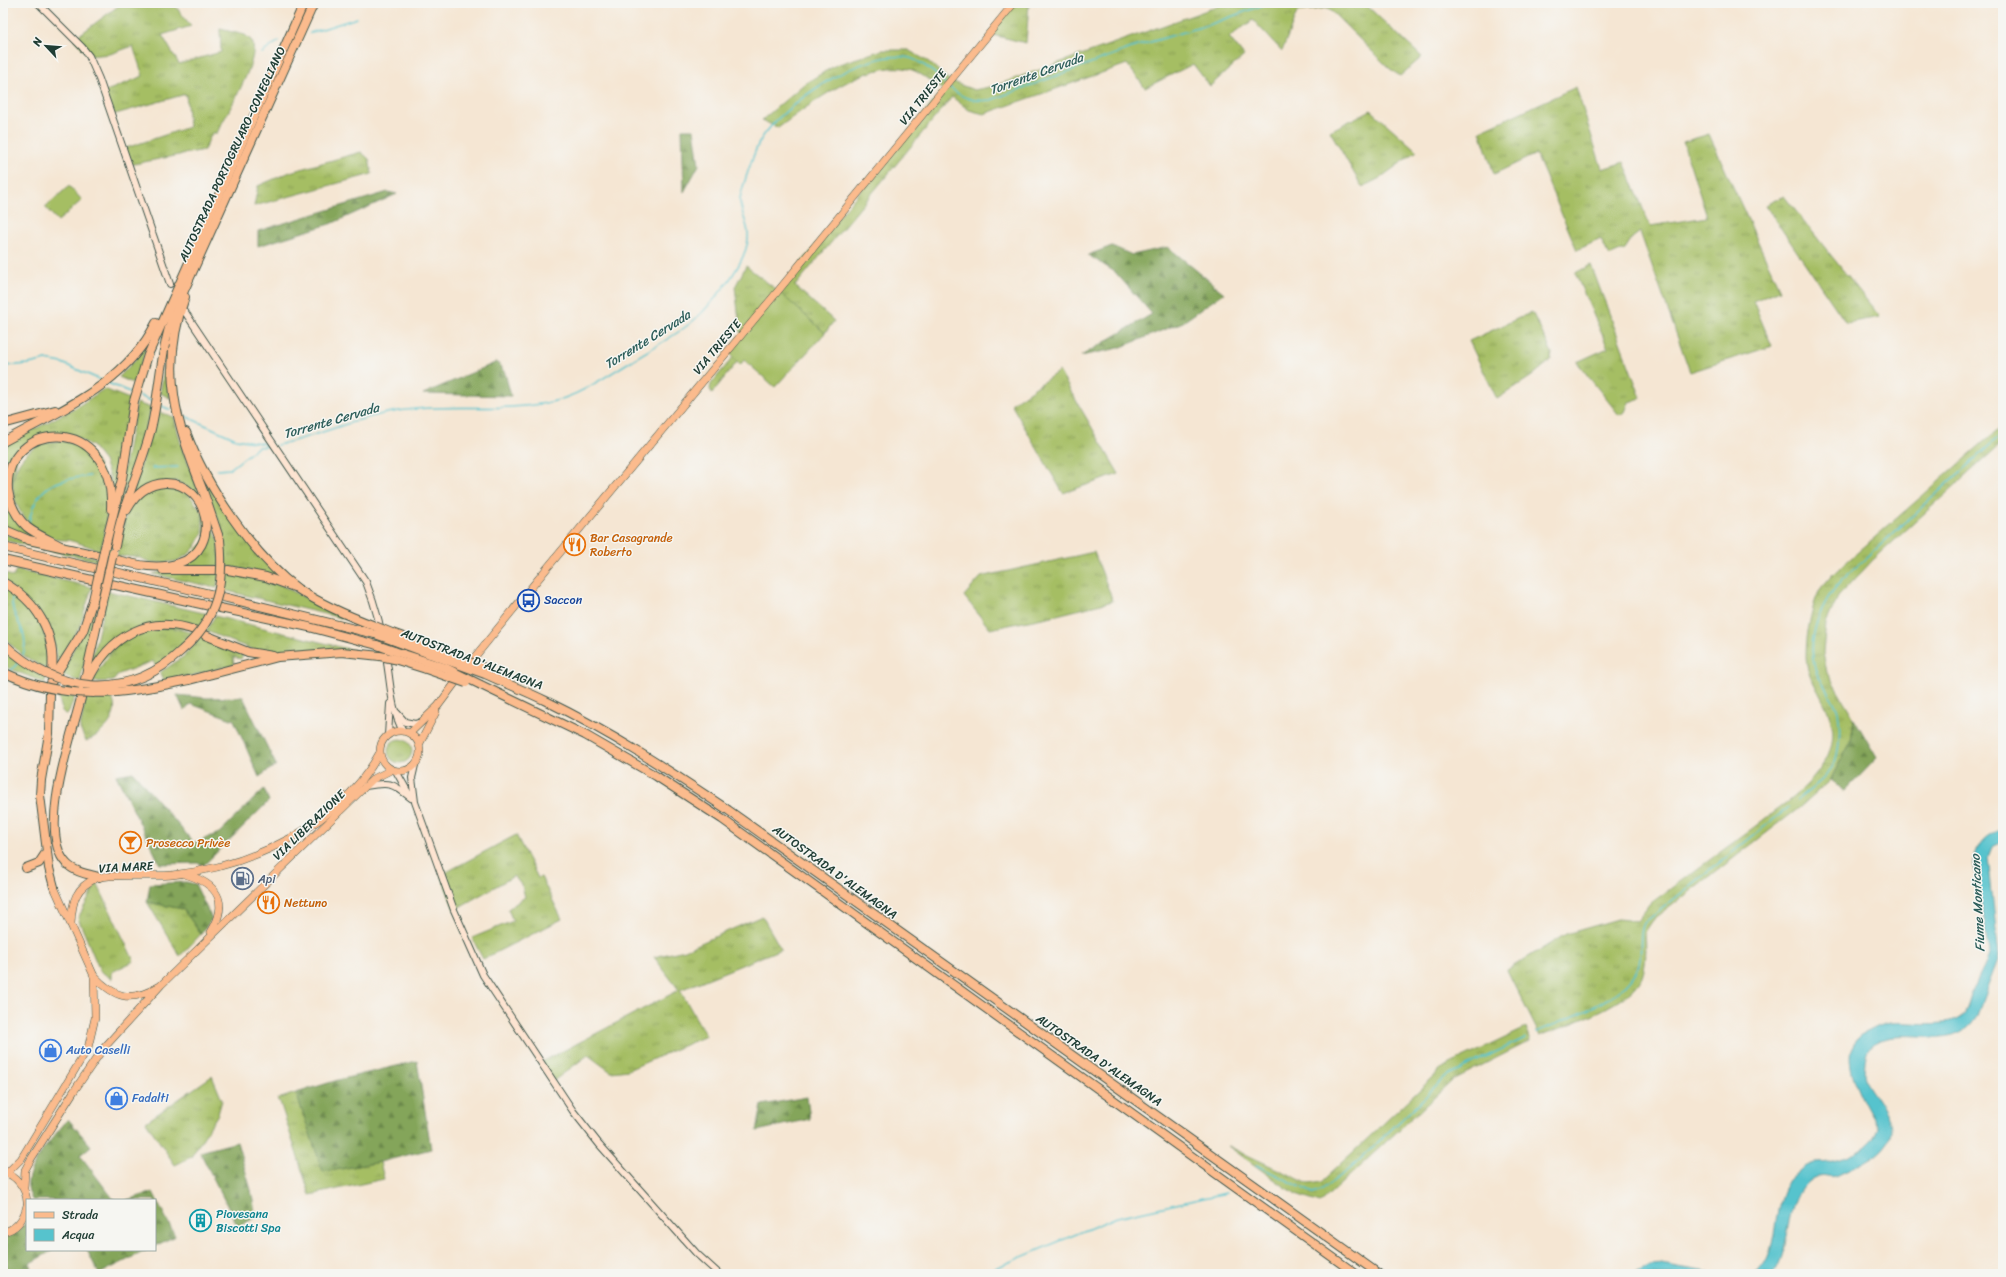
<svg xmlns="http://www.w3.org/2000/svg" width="2006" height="1277" font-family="Sriracha,sans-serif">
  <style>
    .grass { fill: url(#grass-tufts); stroke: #627e4c }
    .forest { fill: url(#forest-firs); stroke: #527147 }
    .pitch { fill: #a5be64; stroke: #627e4c }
    .water { fill: #56c3cd; stroke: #3a8080 }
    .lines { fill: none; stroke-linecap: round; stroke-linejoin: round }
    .stream { stroke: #56c3cd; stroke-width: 1.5 }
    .secondary-casing { stroke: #3f564c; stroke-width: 8 }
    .primary-casing { stroke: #3f564c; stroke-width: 8 }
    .highway-casing { stroke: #3f564c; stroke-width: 10 }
    .secondary { stroke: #fde4d1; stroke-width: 6 }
    .primary { stroke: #fbbb8d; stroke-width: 7 }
    .highway { stroke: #fbbb8d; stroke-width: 8 }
    .highway-bridge-casing { stroke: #3f564c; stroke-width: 10; stroke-linecap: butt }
    .highway-bridge { stroke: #fbbb8d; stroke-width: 8 }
    .labels { text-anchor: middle; stroke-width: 3; stroke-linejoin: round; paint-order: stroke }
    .street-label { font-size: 12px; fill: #1f3d34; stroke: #f6f6f2 }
    .food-label { font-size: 12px; fill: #c56008; stroke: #f6f6f2; text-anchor: start }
    .transit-label { font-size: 12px; fill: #164399; stroke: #f6f6f2; text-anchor: start }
    .service-label { font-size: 12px; fill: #4e5e75; stroke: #f6f6f2; text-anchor: start }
    .shop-label { font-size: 12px; fill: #366cbe; stroke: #f6f6f2; text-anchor: start }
    .culture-label { font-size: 12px; fill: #0d838f; stroke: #f6f6f2; text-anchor: start }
    .water-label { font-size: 13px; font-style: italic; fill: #2d5e5a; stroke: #f6f6f2 }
  </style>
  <defs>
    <pattern id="grass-tufts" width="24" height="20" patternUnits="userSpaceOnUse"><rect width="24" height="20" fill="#a5be64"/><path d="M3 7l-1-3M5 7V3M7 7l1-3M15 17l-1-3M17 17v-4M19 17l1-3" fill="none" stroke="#869c53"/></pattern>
    <pattern id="forest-firs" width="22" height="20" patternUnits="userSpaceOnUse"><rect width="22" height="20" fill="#84a55a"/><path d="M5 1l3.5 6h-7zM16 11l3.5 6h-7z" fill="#6b884b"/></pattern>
  </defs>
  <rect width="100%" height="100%" fill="#f6f6f2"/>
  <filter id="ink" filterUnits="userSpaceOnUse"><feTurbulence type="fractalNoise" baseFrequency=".025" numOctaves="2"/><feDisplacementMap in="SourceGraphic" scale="8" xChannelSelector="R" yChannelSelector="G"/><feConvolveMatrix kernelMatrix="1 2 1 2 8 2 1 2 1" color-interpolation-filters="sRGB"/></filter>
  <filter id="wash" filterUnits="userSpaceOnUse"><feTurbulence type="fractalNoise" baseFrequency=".012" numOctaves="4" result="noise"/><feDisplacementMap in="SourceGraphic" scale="16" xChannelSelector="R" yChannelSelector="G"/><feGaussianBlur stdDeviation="0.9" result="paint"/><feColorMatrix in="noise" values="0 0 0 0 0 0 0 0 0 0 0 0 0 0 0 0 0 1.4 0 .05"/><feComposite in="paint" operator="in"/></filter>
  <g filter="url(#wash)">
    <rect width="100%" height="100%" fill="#f5e6d3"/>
    <!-- grass -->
    <g class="grass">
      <path d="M120 3H173L191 26 162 35 179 64 221 52 220 29 245 35 252 41C261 59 226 114 217 133H212L204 150 129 165 123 149 189 127 186 94 112 115 104 92 143 76 133 46 110 54 89 56 74 39 121 4Z"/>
      <polygon points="1014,3 1029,3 1026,43 989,34"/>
      <path d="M1233 3H1388L1366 5 1422 57 1400 76 1389 68 1328 8 1297 12 1282 51 1253 20 1229 37 1244 56 1210 86 1193 64 1145 88 1127 64 984 114 969 110 952 97 795 286 834 321 825 333 778 292 741 336 735 287 746 266 778 291 943 90C935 85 919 71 909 69 867 59 811 104 778 128L762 120 804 84 836 65 882 50H908L929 62 950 81 974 90 994 86 1224 4Z"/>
      <polygon points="1576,87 1602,169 1624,162 1650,226 1707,217 1683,142 1709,134 1780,290 1753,301 1772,346 1690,372 1640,232 1632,238 1625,249 1609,256 1601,239 1577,250 1536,154 1494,174 1480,131"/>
      <polygon points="1371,110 1417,151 1380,178 1362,187 1330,131"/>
      <polygon points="361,152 369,159 372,174 254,206 258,186 290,172"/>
      <polygon points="1784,196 1880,317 1846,323 1765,205"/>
      <polygon points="1591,265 1641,398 1629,402 1625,412 1619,415 1577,362 1608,348 1575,273"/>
      <polygon points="1532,312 1552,353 1551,360 1532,376 1497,399 1469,341"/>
      <polygon points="172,329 168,376 170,398 160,393"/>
      <polygon points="144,347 146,349 135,384 119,377 135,360"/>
      <polygon points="733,357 737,362 712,393 710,389 711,384"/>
      <polygon points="1059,371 1119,474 1063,493 1011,404"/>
      <polygon points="104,389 132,400 115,493 104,461 92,446 77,438 49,435 18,454 8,498 36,539 3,526 3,446 80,405"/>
      <polygon points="137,403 151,408 149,417 119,510 110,552 107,551"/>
      <polygon points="157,411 174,417 182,448 218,540 220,566 180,567 206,540 202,500 191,489 176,481 132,495"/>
      <path d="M2003 425V442L1873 560 1838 597 1826 623 1823 652 1827 673 1854 718 1851 742 1830 780 1799 808 1653 920 1645 932C1646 946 1647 963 1642 977 1632 1004 1566 1025 1540 1036L1507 970 1566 934 1618 919 1637 921 1651 903C1686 877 1722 851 1758 824 1783 804 1814 786 1828 755 1843 722 1819 699 1808 670 1802 652 1811 604 1821 588 1825 583 1829 579 1833 574Z"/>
      <path d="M59 441C105 444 111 491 105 528 104 535 103 545 100 551 89 546 79 543 68 540 64 540 59 540 55 539 26 530 3 497 17 467 25 450 41 442 59 441Z"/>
      <polygon points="192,456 213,490 286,580 263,573 226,566 221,526"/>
      <path d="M158 487H174L188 493 202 512 203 533 196 546 189 554 177 561 160 563 150 562 137 557 117 556C121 536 123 509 141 495 146 492 152 489 158 487Z"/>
      <polygon points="3,533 25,542 98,558 97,561 3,540"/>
      <polygon points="1094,552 1113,601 1057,615 990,629 964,596 981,577"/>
      <polygon points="16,570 92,587 80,626 58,662 52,635 48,625 3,579 3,572 13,577"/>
      <polygon points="160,572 219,572 217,588 153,574"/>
      <polygon points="226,572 281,585 346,619 223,590"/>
      <path d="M3 585C36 608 51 629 47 670L21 654 3 637Z"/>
      <polygon points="108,591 208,614 199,629 142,626 93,667 90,666"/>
      <polygon points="95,603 98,603 80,681 61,676"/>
      <polygon points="215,616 356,651 267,653 256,651 206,631"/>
      <path d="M171 628 196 633 156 667 153 661 119 674 113 681 92 682C112 645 129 631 171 628Z"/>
      <polygon points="202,636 243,655 241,659 233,657 234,665 165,682 159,673 183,657"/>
      <polygon points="3,647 27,667 46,677 45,683 3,666"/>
      <polygon points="58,694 75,697 68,714 65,714 62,711"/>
      <path d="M86 697H111C123 714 102 735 86 741L80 729Z"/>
      <circle cx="400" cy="751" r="12"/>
      <polygon points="516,835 538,878 541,877 562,919 483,959 472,938 513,921 508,909 525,897 522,886 514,876 454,910 441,875"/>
      <polygon points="97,883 134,961 112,972 112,979 100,971 78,918"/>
      <polygon points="147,902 183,909 201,934 180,956"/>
      <polygon points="762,916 781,949 680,990 706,1036 628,1070 611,1072 588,1055 552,1082 540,1063 679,990 654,957 685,950"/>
      <polygon points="1526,1028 1530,1041 1453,1080 1320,1203 1296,1195 1228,1146 1309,1184 1321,1182 1444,1067"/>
      <polygon points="212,1076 222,1100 218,1114 191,1157 175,1165 146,1122"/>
      <polygon points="296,1093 324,1172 380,1162 384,1179 310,1195 280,1102 278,1099"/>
    </g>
    <!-- forest -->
    <g class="forest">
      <polygon points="682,129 694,129 699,165 684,192"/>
      <polygon points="388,192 397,194 333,223 258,246 258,231"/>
      <polygon points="1112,246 1132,255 1168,247 1224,293 1183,322 1119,348 1081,356 1152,314 1115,272 1088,255"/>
      <polygon points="497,362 505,373 511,396 423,394"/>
      <polygon points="177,695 207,698 243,697 276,765 259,777 234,720 191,704 184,710"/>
      <polygon points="1854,718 1877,758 1845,791 1830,780 1851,742"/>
      <polygon points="133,772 194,843 219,833 264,789 269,801 203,866 198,863 160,864 116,775"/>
      <polygon points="186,882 195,884 212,919 201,934 183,909 147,902 150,884"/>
      <polygon points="417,1061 431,1149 380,1162 323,1172 296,1093 338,1080"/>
      <polygon points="807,1097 810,1119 757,1131 762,1105"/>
      <path d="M68 1119 91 1146 80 1155 114 1200H32C30 1194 27 1188 28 1182 29 1163 56 1134 68 1119Z"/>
      <polygon points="237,1142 251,1190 256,1217 238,1227 200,1152"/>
      <polygon points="153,1192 175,1236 155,1246 155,1200 127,1200"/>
      <polygon points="27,1221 27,1250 53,1250 30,1263 32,1274 3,1274 3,1238 18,1232"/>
      <polygon points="87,1250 147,1250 99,1274"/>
    </g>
    <!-- pitch -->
    <g class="pitch">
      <polygon points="69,186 82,200 58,221 45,207"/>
      <polygon points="778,291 825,333 775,387 744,360 740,365 728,351"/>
    </g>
    <!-- water -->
    <g class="water">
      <path d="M2003 829V842L1992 847 1988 857 1999 957 1976 1017C1952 1057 1897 1021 1870 1047 1866 1050 1866 1055 1865 1061 1865 1066 1863 1074 1865 1079 1874 1098 1901 1122 1887 1144 1878 1158 1850 1169 1836 1176 1829 1178 1824 1174 1818 1176 1784 1187 1793 1250 1773 1274H1753C1782 1260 1770 1199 1790 1180 1795 1176 1803 1167 1809 1165 1815 1162 1824 1163 1830 1162 1846 1159 1875 1147 1878 1128 1866 1105 1830 1052 1865 1033 1873 1029 1881 1024 1891 1023 1909 1021 1949 1029 1962 1016 1968 1010 1969 1000 1972 993 1977 979 1986 967 1990 951L1974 866C1975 846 1983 835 2003 829Z"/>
      <polygon points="1661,1264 1719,1274 1634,1274 1650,1265"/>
    </g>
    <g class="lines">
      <!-- stream -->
      <g class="stream">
        <polyline points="310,33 357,18"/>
        <polyline points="262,53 279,41"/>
        <path d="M948 86C962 98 972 102 991 100L1137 46 1211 24 1266 4 1351 3"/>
        <polyline points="3,366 29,364 46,360 62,363 103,381"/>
        <polyline points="108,383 132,393"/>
        <polyline points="140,396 151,401"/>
        <polyline points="159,405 171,410"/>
        <polyline points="185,416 236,439 272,445"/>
        <path d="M277 445C319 436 357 417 399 411 449 403 501 413 551 402 582 395 609 374 636 358 652 348 669 339 684 328 706 313 751 261 748 233 747 222 740 211 740 199 741 191 755 149 760 141 781 105 867 46 910 58 923 62 936 74 945 83"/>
        <polyline points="152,468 178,467"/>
        <polyline points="217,470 230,469 258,447 270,446"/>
        <path d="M29 522C36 485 57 479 90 476"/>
        <path d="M12 598C10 620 31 628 23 655"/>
        <polyline points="10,672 20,660"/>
        <path d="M1798 800C1810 789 1825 780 1833 766 1840 753 1841 726 1838 712 1835 699 1820 683 1815 668 1806 639 1821 602 1841 581L2003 433"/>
        <path d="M1537 1032C1566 1019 1627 998 1638 967 1644 952 1637 937 1644 923L1789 807"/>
        <polyline points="1256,1165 1313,1193 1321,1190 1350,1169 1448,1075 1525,1038"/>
        <polyline points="981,1274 1117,1217 1226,1193"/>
      </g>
    </g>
  </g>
  <g filter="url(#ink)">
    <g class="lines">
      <defs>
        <g id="secondary">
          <polyline points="38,3 82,47 89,56 99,79 170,284"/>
          <path d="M185 312 366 582C377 609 383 635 387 663 391 687 391 709 403 731"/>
          <polyline points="397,713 405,722 415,724 421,722"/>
          <polyline points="388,735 390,704"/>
          <polyline points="415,765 412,778 415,802 454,910 483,975 573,1111 599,1144 697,1254 719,1274"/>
          <polyline points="396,771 410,796"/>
          <path d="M365 786C389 782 392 782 411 798"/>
        </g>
        <g id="primary">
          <circle cx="400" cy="751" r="20"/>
          <polyline points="410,733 438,706 473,659 548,567 778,291 1014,3"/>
          <polyline points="419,745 436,712"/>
          <path d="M184 874C217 883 230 901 211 932"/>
          <path d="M54 887 94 976C115 998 130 1003 158 987"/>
          <path d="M71 924C72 902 75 887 97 878 109 873 155 877 172 875 251 867 340 825 379 754"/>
          <path d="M3 1172C17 1176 26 1188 27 1202"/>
          <polyline points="7,1173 21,1159 88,1048 95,1018 94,976"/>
          <polyline points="24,1188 25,1170 31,1159 74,1091 102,1050 161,985 373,779 391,770"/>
          <path d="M3 1232C17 1229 24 1219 27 1205"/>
        </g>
        <g id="highway">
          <path d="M185 297C159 369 176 423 203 491 209 507 214 524 220 540"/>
          <polyline points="3,424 55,410"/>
          <path d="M186 432C205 484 253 556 298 589 319 603 351 617 375 626"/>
          <path d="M3 442C60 410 125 385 156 323"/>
          <polyline points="3,529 29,540 97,555"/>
          <path d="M61 546C50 540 37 535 27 527 16 517 10 504 8 490 3 420 115 411 111 509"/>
          <path d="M115 546C122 505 141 469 151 429 160 391 160 352 173 315L314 3"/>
          <polyline points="3,547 94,568"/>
          <polyline points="104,551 122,479 134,401 148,355 304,3"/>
          <polyline points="3,560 92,580"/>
          <path d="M117 560C137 565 158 570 179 563 223 549 209 482 165 483 146 484 135 495 127 510"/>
          <polyline points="163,570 218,570"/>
          <polyline points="228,570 266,577 294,587"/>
          <polyline points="115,572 214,595"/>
          <path d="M3 582C37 601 56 633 52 672"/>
          <polyline points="111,584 210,606"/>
          <polyline points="223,597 375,634"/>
          <polyline points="220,608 309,627 377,645"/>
          <polyline points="392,633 434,648"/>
          <polyline points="205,635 248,652 273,656"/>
          <polyline points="392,640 430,654"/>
          <polyline points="394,651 428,662"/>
          <polyline points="394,659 426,669"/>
          <polyline points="56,674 83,631 93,600"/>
          <path d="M485 674C505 683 526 691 546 701 610 732 670 771 728 810L1379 1274"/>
          <polyline points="85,679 102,602"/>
          <polyline points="189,680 278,657 342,652 380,656"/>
          <path d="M88 681C109 636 148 613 197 631"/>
          <polyline points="51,683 52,681"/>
          <polyline points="481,685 585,735 656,776 722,819 1356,1274"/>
          <polyline points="50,693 49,734 41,780 40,795 49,868 54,887"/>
          <path d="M81 698C72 735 37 832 66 863 74 872 87 874 99 877"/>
          <polyline points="26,868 39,863 47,851"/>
        </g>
      </defs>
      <!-- secondary casing -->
      <use href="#secondary" class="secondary-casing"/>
      <!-- primary casing -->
      <use href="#primary" class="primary-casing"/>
      <!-- highway casing -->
      <use href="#highway" class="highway-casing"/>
      <!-- secondary -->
      <use href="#secondary" class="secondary"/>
      <!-- primary -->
      <use href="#primary" class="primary"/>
      <!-- highway -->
      <use href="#highway" class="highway"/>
      <defs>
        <g id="highway-bridge">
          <polyline points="93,600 104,551"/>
          <polyline points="102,602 113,553"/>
          <polyline points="375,626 392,633"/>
          <polyline points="375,634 392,640"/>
          <path d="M3 643C55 693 127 703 182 650 197 637 210 620 216 600 222 581 222 560 220 540"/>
          <polyline points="377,645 394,651"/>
          <polyline points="434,648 487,669"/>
          <polyline points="430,654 485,674"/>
          <polyline points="380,656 394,659"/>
          <polyline points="428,662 446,668 481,685"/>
          <polyline points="426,669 466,683"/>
          <path d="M3 672C68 703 121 694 189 680"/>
        </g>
      </defs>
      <!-- highway-bridge casing -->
      <use href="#highway-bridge" class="highway-bridge-casing"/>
      <!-- highway-bridge -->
      <use href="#highway-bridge" class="highway-bridge"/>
    </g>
  </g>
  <!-- icons -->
  <defs>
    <symbol id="restaurant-ring" viewBox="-11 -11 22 22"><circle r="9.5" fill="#f6f6f2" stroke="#e8710a" stroke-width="1.5"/><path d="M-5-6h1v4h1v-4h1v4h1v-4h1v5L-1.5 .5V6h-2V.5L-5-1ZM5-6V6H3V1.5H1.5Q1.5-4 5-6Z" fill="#e8710a"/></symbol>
    <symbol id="bus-ring" viewBox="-11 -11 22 22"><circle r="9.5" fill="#f6f6f2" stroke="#1a4fb4" stroke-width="1.5"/><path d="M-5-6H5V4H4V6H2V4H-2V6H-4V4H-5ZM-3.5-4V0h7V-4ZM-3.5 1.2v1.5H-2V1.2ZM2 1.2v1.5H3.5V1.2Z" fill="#1a4fb4"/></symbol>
    <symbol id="bar-ring" viewBox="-11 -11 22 22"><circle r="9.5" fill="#f6f6f2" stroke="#e8710a" stroke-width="1.5"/><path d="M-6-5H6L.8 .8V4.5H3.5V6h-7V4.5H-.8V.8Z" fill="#e8710a"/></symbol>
    <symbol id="fuel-ring" viewBox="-11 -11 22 22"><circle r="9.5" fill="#f6f6f2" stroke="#5c6f8a" stroke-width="1.5"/><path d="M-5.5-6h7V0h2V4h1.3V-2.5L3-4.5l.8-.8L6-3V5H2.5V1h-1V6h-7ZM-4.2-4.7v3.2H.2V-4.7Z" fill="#5c6f8a"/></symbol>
    <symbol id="shop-ring" viewBox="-11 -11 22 22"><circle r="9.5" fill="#f6f6f2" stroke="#3f7fe0" stroke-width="1.5"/><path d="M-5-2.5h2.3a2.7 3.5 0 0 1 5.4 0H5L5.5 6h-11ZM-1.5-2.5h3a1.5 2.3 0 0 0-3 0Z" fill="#3f7fe0"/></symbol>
    <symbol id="building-ring" viewBox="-11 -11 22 22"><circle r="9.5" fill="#f6f6f2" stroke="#0f9aa8" stroke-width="1.5"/><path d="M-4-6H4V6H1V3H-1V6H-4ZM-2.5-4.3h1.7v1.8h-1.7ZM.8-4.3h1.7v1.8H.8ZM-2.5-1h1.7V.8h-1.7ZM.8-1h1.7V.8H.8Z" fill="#0f9aa8"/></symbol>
  </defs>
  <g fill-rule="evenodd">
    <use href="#restaurant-ring" x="562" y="532" width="25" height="25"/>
    <use href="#bus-ring" x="516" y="588" width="25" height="25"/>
    <use href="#bar-ring" x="118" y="830" width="25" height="25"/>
    <use href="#fuel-ring" x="230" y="866" width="25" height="25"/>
    <use href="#restaurant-ring" x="256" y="890" width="25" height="25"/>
    <use href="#shop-ring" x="38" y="1038" width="25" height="25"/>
    <use href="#shop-ring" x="104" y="1086" width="25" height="25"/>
    <use href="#building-ring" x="188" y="1208" width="25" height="25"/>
  </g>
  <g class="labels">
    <!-- street labels -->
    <g class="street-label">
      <text transform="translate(923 97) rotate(-51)" y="4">VIA TRIESTE</text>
      <text transform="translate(232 154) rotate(-65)" y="4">AUTOSTRADA PORTOGRUARO-CONEGLIANO</text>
      <text transform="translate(717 347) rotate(-50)" y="4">VIA TRIESTE</text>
      <text transform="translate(472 659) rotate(21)" y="4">AUTOSTRADA D'ALEMAGNA</text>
      <text transform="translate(309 825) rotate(-44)" y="4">VIA LIBERAZIONE</text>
      <text transform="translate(126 867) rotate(-3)" y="4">VIA MARE</text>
      <text transform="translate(835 872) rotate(36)" y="4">AUTOSTRADA D'ALEMAGNA</text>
      <text transform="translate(1099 1060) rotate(35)" y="4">AUTOSTRADA D'ALEMAGNA</text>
    </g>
    <!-- food labels -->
    <g class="food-label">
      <text x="590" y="542">Bar Casagrande<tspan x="590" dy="14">Roberto</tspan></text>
      <text x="146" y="847">Prosecco Privèe</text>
      <text x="284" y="907">Nettuno</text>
    </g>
    <!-- transit labels -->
    <g class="transit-label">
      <text x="544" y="604">Saccon</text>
    </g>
    <!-- service labels -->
    <g class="service-label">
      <text x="258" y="883">Api</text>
    </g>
    <!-- shop labels -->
    <g class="shop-label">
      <text x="66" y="1054">Auto Caselli</text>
      <text x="132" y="1102">Fadalti</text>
    </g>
    <!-- culture labels -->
    <g class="culture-label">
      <text x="216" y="1218">Piovesana<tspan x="216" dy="14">Biscotti Spa</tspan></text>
    </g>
    <!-- water labels -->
    <g class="water-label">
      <text transform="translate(1036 73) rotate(-20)" y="5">Torrente Cervada</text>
      <text transform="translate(647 339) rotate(-32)" y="5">Torrente Cervada</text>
      <text transform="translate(331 420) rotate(-16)" y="5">Torrente Cervada</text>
      <text transform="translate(1977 903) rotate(-93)" y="5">Fiume Monticano</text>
    </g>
  </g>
  <!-- margin -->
  <rect width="2006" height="1277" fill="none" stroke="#f6f6f2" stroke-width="16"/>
  <!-- legend -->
  <rect x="26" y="1199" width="130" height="52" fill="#f6f6f2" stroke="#a0aca6"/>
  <rect x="34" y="1212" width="20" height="6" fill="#fbbb8d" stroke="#a0aca6"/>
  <text x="62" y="1219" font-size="12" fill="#1f3d34">Strada</text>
  <rect x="34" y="1229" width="20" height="12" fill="#56c3cd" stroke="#a0aca6"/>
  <text x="62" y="1239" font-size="12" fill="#1f3d34">Acqua</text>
  <!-- north arrow -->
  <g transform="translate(46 46) rotate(296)" stroke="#f6f6f2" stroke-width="3" paint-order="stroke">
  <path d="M0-3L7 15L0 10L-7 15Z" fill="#1f3d34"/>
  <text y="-6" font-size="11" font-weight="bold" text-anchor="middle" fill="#1f3d34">N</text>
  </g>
</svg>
